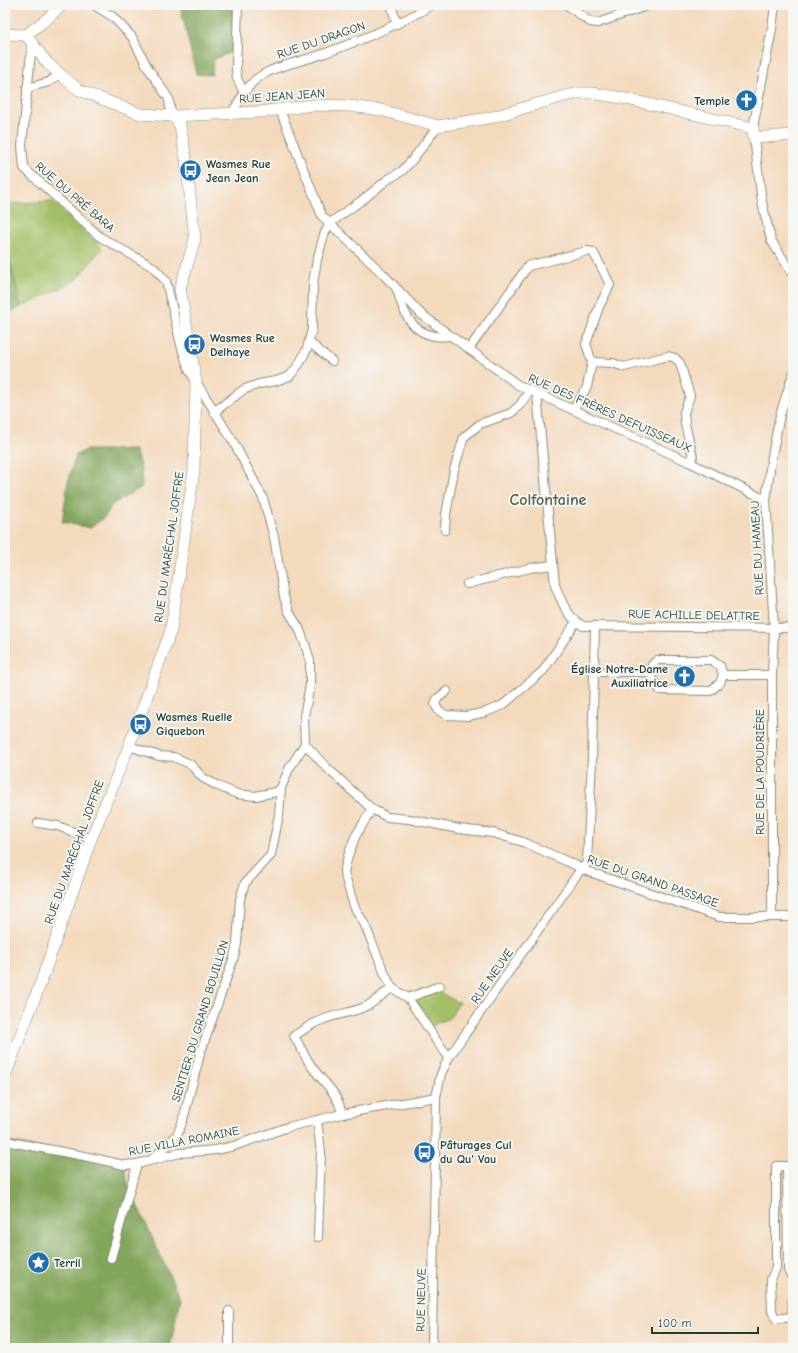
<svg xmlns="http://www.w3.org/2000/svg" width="798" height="1353" font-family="'Comic Neue',sans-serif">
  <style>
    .green { fill: #a3be65; stroke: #617e4c }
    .forest { fill: #82a55a; stroke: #507147 }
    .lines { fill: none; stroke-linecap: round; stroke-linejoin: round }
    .street-casing { stroke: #8a8c78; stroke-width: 10 }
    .secondary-casing { stroke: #8a8c78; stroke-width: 12 }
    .street { stroke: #fff; stroke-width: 8 }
    .secondary { stroke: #fff; stroke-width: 11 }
    .labels { text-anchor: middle; stroke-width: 4; stroke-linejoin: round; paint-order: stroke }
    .street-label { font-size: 12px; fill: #1f3d34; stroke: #f6f6f2 }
    .poi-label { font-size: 12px; font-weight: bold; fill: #1f3d34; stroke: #f6f6f2; text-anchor: start }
    .district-label { font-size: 16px; font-weight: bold; fill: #5d634f; stroke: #f6f6f2 }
  </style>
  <rect width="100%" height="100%" fill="#f6f6f2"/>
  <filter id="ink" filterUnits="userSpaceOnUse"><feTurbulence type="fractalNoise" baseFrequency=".025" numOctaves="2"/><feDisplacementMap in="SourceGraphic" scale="8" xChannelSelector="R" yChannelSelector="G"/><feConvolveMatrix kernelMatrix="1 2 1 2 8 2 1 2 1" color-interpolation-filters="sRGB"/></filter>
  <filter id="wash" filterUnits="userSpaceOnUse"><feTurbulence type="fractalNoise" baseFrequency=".012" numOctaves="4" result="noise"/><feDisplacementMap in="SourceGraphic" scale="16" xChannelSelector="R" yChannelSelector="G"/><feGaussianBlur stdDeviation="0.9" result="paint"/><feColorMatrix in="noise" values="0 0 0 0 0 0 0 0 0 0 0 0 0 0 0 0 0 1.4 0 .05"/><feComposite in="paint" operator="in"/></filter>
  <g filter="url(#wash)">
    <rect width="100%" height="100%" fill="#f4dabd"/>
    <!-- green -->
    <g class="green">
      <polygon points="52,201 102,248 79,277 61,288 21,307 7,248 5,245 5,204"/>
      <polygon points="437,991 459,1003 449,1019 438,1022 429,1029 424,1022 429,1019 418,1003 415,1005 415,1000"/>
    </g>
    <!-- forest -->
    <g class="forest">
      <polygon points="180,5 233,5 233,51 213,60 212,75 196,74"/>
      <polygon points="5,245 7,248 21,307 13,311 5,312"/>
      <polygon points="86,450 135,450 141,469 142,487 112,505 105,517 90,528 62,522 68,482 76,455"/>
      <polygon points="5,1141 124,1165 128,1185 180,1298 170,1348 5,1348"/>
    </g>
  </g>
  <g filter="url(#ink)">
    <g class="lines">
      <defs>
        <g id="street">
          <polyline points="94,5 113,17 132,37 148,68 169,99 170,108 173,116"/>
          <polyline points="238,5 236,68 237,78 244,93"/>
          <polyline points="391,5 397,24"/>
          <polyline points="567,5 590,22 598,23 649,5"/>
          <polyline points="32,42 22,146 24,168 100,237 153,267 166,281 181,345 189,370 234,443 263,498 274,537 284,597 289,612 299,628 305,644 310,661 310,685 304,716 305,744 326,767 372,809 387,817 409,819 459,829 493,833 523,842 575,865 581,869 719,917 793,917"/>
          <polyline points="27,88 49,82 59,74"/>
          <polyline points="280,110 322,216 383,274 421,314 518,385 689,462 766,500"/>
          <path d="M232 113C240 100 248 83 262 75 278 65 299 62 317 56 357 42 395 27 432 5"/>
          <polyline points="753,128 772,29 775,5"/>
          <polyline points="754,138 762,202 771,240 793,275"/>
          <path d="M397 290C403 311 410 332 435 336 440 337 446 336 451 336"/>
          <polyline points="309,342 332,361"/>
          <polyline points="469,349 528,266 587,251 593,252 603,270 610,285 599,307 586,344 592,362"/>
          <path d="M537 394 555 585C561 601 567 617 583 626L793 628"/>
          <polyline points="573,410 587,387 592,362 613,363 624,367 668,356 675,358 680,363 690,396 684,412 685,424 693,457 689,462"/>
          <polyline points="214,412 243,390 259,384 276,381 290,376 299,364 307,349 312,329 313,283 317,260 324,235 330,223 365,198 387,180 402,171 413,159 438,126"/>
          <polyline points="445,530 446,515 454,470 464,437 480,424 511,413 520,405 530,390"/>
          <polyline points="467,584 530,568 552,565"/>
          <polyline points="594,672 650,672 652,665 657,660 711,660 720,666 723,675 720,683 710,691 660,690 653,681 650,672"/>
          <polyline points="723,675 772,675"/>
          <polyline points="447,691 437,699 435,704 438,710 446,715 468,716 486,712 503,705 543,671 576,622"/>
          <polyline points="129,746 159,756 174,757 190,764 203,778 218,786 237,794 255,796 276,792 281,788 289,769 305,744"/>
          <polyline points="372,809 355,837 348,856 344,872 354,906 365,925 384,972 392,988 408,998 438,1043 449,1057"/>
          <polyline points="38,823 58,826 91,839"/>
          <polyline points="772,916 772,675 774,628 766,500 771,461 780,415 793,374"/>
          <polyline points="408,998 440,986"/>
          <path d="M342 1114C337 1091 325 1085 312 1067 305 1057 300 1046 294 1036 303 1030 311 1024 322 1020 336 1014 352 1013 367 1006 376 1001 383 994 392 988"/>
          <polyline points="317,1120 321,1152 318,1237"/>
          <polyline points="5,1141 84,1156 124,1165 137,1164 180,1153 216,1150 234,1146 288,1127 342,1114 436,1097"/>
          <polyline points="151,1160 169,1144 178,1133 183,1120 200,1054 234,957 237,944 240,899 245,883 271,855 279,815 281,788"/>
          <polyline points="787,1166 788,1270 793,1279"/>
          <polyline points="793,1166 776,1166 776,1268 771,1279 772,1311 776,1319 792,1317 793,1298"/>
          <polyline points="111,1258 137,1164"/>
          <polyline points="229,1311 229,1348"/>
          <polyline points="432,1348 436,1097 441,1074 449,1057 581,869 587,863 592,759 595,626"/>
        </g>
        <g id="secondary">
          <polyline points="5,34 26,35 48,18 62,5"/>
          <polyline points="26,35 48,64 79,90 140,114 173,116 260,112 313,105 349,106 381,110 438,126 489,118 561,97 579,93 592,93 622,98 753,128 754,138 793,135"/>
          <polyline points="5,1076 41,982 91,839 129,746 171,630 194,470 196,382 180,289 195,239 186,159 180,125 173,116"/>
        </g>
      </defs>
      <!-- street casing -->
      <use href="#street" class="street-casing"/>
      <!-- secondary casing -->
      <use href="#secondary" class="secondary-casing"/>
      <!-- street -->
      <use href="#street" class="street"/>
      <!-- secondary -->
      <use href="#secondary" class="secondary"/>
    </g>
  </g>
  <!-- icons -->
  <defs>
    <symbol id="church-disc" viewBox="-11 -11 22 22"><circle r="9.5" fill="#1f6fb2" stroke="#f6f6f2"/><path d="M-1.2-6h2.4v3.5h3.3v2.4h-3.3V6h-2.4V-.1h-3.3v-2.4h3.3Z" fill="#fff"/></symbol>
    <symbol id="bus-disc" viewBox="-11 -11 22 22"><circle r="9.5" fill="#1f6fb2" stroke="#f6f6f2"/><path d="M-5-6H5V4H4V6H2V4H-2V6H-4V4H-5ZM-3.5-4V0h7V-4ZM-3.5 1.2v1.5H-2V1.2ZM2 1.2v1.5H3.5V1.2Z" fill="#fff"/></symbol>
    <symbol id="sight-disc" viewBox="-11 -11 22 22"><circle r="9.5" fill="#1f6fb2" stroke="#f6f6f2"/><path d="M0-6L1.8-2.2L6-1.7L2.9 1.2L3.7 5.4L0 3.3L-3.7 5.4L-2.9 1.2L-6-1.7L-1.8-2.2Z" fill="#fff"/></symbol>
  </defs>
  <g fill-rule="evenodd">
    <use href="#church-disc" x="734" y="88" width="25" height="25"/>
    <use href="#bus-disc" x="178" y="158" width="25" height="25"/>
    <use href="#bus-disc" x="182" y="332" width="25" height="25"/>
    <use href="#church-disc" x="672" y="664" width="25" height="25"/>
    <use href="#bus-disc" x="128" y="712" width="25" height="25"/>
    <use href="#bus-disc" x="412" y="1140" width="25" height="25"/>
    <use href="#sight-disc" x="26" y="1250" width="25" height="25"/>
  </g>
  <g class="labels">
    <!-- street labels -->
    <g class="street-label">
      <text transform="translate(321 40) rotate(-19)" y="4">RUE DU DRAGON</text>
      <text transform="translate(282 96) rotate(-4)" y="4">RUE JEAN JEAN</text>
      <text transform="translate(75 197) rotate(41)" y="4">RUE DU PRÉ BARA</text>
      <text transform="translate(610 413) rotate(24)" y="4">RUE DES FRÈRES DEFUISSEAUX</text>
      <text transform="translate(169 547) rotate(-82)" y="4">RUE DU MARÉCHAL JOFFRE</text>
      <text transform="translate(757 548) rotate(-93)" y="4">RUE DU HAMEAU</text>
      <text transform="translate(694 615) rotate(1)" y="4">RUE ACHILLE DELATTRE</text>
      <text transform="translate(760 772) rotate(-90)" y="4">RUE DE LA POUDRIÈRE</text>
      <text transform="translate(74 852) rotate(-70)" y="4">RUE DU MARÉCHAL JOFFRE</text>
      <text transform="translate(653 881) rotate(19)" y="4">RUE DU GRAND PASSAGE</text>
      <text transform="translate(492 976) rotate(-55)" y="4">RUE NEUVE</text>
      <text transform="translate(200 1021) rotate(-73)" y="4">SENTIER DU GRAND BOUILLON</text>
      <text transform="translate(184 1141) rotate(-11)" y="4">RUE VILLA ROMAINE</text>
      <text transform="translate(421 1300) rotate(-89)" y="4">RUE NEUVE</text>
    </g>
    <!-- poi labels -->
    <g class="poi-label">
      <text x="730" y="105" text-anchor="end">Temple</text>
      <text x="206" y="168">Wasmes Rue<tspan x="206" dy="14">Jean Jean</tspan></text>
      <text x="210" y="342">Wasmes Rue<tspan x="210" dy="14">Delhaye</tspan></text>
      <text x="668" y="673" text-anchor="end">Église Notre-Dame<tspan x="668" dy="14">Auxiliatrice</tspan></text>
      <text x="156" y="721">Wasmes Ruelle<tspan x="156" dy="14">Giquebon</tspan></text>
      <text x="440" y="1149">Pâturages Cul<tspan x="440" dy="14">du Qu' Vau</tspan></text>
      <text x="54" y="1267">Terril</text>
    </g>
    <!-- district labels -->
    <g class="district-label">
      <text x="548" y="505">Colfontaine</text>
    </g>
  </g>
  <!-- margin -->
  <rect width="798" height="1353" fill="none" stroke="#f6f6f2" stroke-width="20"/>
  <!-- scale -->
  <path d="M652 1327v6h106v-6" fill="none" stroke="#1f3d34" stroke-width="2"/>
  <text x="658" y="1327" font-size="12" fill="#1f3d34" stroke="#f6f6f2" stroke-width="3" paint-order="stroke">100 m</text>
</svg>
